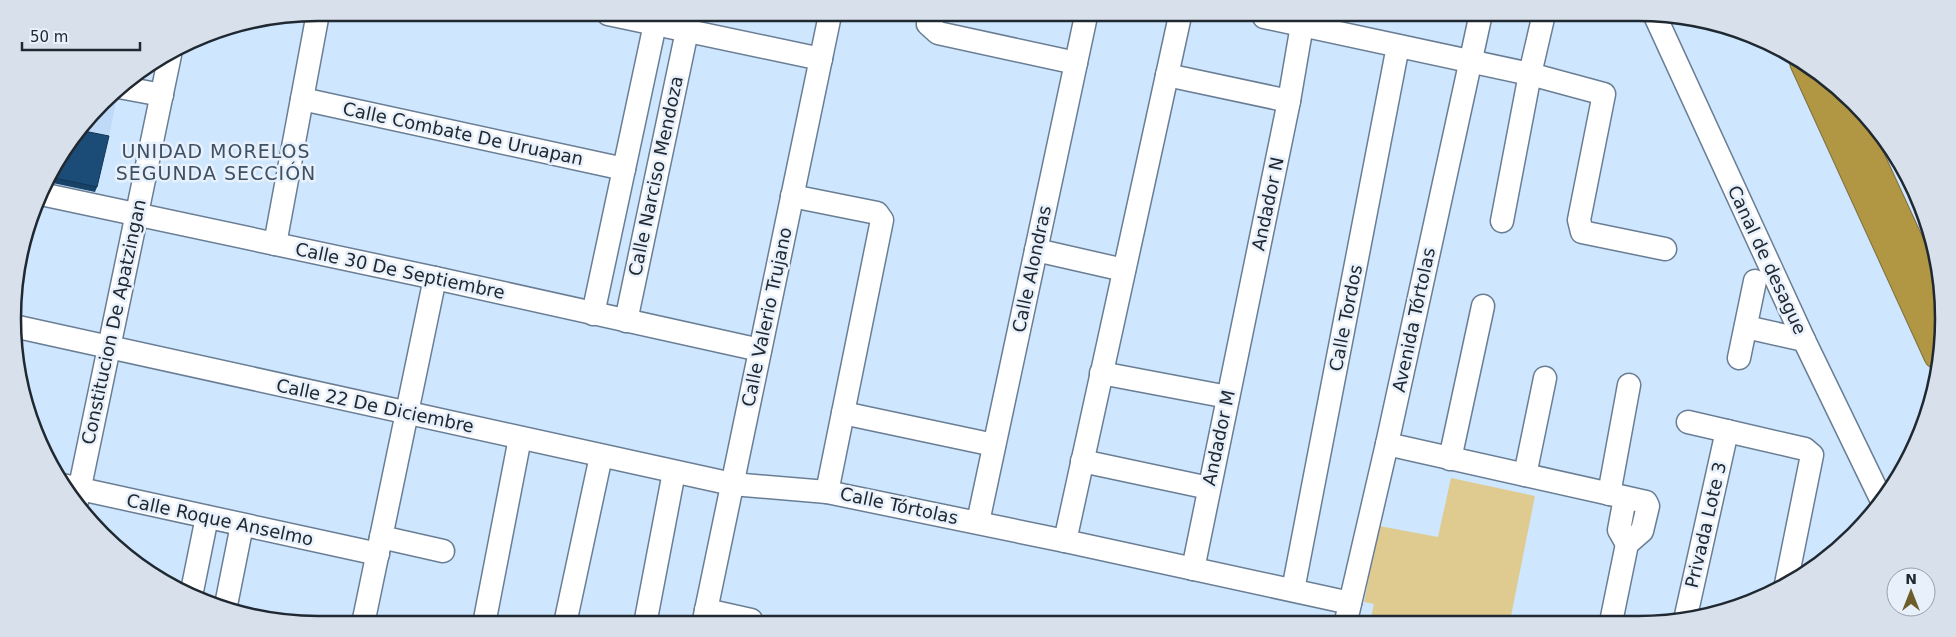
<svg xmlns="http://www.w3.org/2000/svg" width="1956" height="637" font-family="'DejaVu Sans',sans-serif">
  <style>
    .built { fill: #bedaf8 }
    .green { fill: #dfcb8f }
    .lines { fill: none; stroke-linecap: round; stroke-linejoin: round }
    .minor-casing { stroke: #697e94; stroke-width: 25 }
    .highway-casing { stroke: #7e703d; stroke-width: 30 }
    .minor { stroke: #fff; stroke-width: 22 }
    .highway { stroke: #b19744; stroke-width: 28 }
    .wall { fill: #174167 }
    .building { fill: #1b4c78; stroke: #133554 }
    .labels { text-anchor: middle; stroke-width: 5; stroke-linejoin: round; paint-order: stroke }
    .street-label { font-size: 18px; fill: #202931; stroke: #e8f1fb }
    .neighbourhood-label { font-size: 19px; letter-spacing: 1px; fill: #3d5064; stroke: #e8f1fb }
    .rim { fill: none; stroke: #202931; stroke-width: 2.5 }
  </style>
  <rect width="100%" height="100%" fill="#cee6fe"/>
  <!-- built -->
  <polygon class="built" points="119,87 108,141 81,135 117,89"/>
  <!-- green -->
  <polygon class="green" points="1451,478 1535,496 1510,621 1370,621 1374,604 1364,602 1379,526 1438,537"/>
  <g class="lines">
    <defs>
      <g id="minor">
        <polyline points="608,14 821,59"/>
        <polyline points="930,15 928,24 938,33 1076,63"/>
        <polyline points="1264,17 1530,74 1604,94 1579,220 1582,232 1665,249"/>
        <polyline points="1656,18 1804,340 1881,499"/>
        <polyline points="1167,75 1289,101"/>
        <polyline points="119,87 162,95"/>
        <polyline points="302,99 624,169"/>
        <polyline points="41,194 435,278 760,350"/>
        <polyline points="792,196 877,213 882,220 827,492"/>
        <polyline points="1502,221 1530,74 1543,18"/>
        <polyline points="275,244 318,13"/>
        <polyline points="1036,250 1124,270"/>
        <polyline points="593,314 655,24"/>
        <polyline points="626,321 687,31"/>
        <polyline points="18,327 732,484 827,492 1065,541 1350,603"/>
        <polyline points="1746,327 1804,340"/>
        <polyline points="1739,358 1755,281"/>
        <polyline points="1101,373 1228,397"/>
        <polyline points="843,413 994,445"/>
        <polyline points="1688,422 1805,449 1812,455 1786,584"/>
        <polyline points="1387,444 1646,502 1648,506 1642,531 1627,544 1611,622"/>
        <polyline points="1450,459 1483,306"/>
        <polyline points="1082,461 1209,488"/>
        <polyline points="1525,475 1545,378"/>
        <polyline points="62,485 378,554"/>
        <polyline points="1609,494 1629,385"/>
        <polyline points="1625,498 1619,530 1627,544"/>
        <polyline points="77,501 170,55"/>
        <polyline points="978,522 1086,16"/>
        <polyline points="381,537 443,551"/>
        <polyline points="1065,541 1180,16"/>
        <polyline points="1193,569 1289,101 1302,25"/>
        <polyline points="1293,590 1398,46"/>
        <polyline points="192,591 207,517"/>
        <polyline points="226,605 242,525"/>
        <polyline points="706,610 751,620"/>
        <polyline points="364,619 435,278"/>
        <polyline points="485,619 520,438"/>
        <polyline points="566,619 601,456"/>
        <polyline points="646,619 674,472"/>
        <polyline points="704,620 830,15"/>
        <polyline points="1685,620 1727,431"/>
        <polyline points="1346,621 1387,444 1480,18"/>
      </g>
      <g id="highway">
        <polyline points="1804,62 1938,355"/>
        <polyline points="1844,101 1938,305"/>
      </g>
    </defs>
    <!-- minor casing -->
    <use href="#minor" class="minor-casing"/>
    <!-- highway casing -->
    <use href="#highway" class="highway-casing"/>
    <!-- minor -->
    <use href="#minor" class="minor"/>
    <!-- highway -->
    <use href="#highway" class="highway"/>
  </g>
  <!-- wall -->
  <polygon class="wall" points="84,131 97,187 95,192 48,182 49,177"/>
  <!-- building -->
  <polygon class="building" points="84,131 109,136 97,187 50,177 50,175"/>
  <g class="labels">
    <!-- street labels -->
    <g class="street-label">
      <text transform="translate(463 134) rotate(12)" y="6">Calle Combate De Uruapan</text>
      <text transform="translate(656 176) rotate(-78)" y="6">Calle Narciso Mendoza</text>
      <text transform="translate(1268 204) rotate(-78)" y="6">Andador N</text>
      <text transform="translate(1767 260) rotate(65)" y="6">Canal de desague</text>
      <text transform="translate(1032 269) rotate(-78)" y="6">Calle Alondras</text>
      <text transform="translate(400 271) rotate(12)" y="6">Calle 30 De Septiembre</text>
      <text transform="translate(767 317) rotate(-78)" y="6">Calle Valerio Trujano</text>
      <text transform="translate(1346 318) rotate(-79)" y="6">Calle Tordos</text>
      <text transform="translate(1414 320) rotate(-78)" y="6">Avenida Tórtolas</text>
      <text transform="translate(114 322) rotate(-78)" y="6">Constitucion De Apatzingan</text>
      <text transform="translate(375 406) rotate(12)" y="6">Calle 22 De Diciembre</text>
      <text transform="translate(1219 438) rotate(-78)" y="6">Andador M</text>
      <text transform="translate(899 506) rotate(12)" y="6">Calle Tórtolas</text>
      <text transform="translate(220 520) rotate(12)" y="6">Calle Roque Anselmo</text>
      <text transform="translate(1706 525) rotate(-77)" y="6">Privada Lote 3</text>
    </g>
    <!-- neighbourhood labels -->
    <g class="neighbourhood-label">
      <text x="216" y="158">UNIDAD MORELOS<tspan x="216" dy="22">SEGUNDA SECCIÓN</tspan></text>
    </g>
  </g>
  <!-- crop -->
  <path d="M0 0H1956V637H0ZM318 21H1638A297 297 0 0 1 1935 318V319A297 297 0 0 1 1638 616H318A297 297 0 0 1 21 319V318A297 297 0 0 1 318 21Z" fill="#d8e1eb" fill-rule="evenodd"/>
  <path class="rim" d="M318 21H1638A297 297 0 0 1 1935 318V319A297 297 0 0 1 1638 616H318A297 297 0 0 1 21 319V318A297 297 0 0 1 318 21Z"/>
  <!-- north arrow -->
  <g transform="translate(1911 592)"><circle r="24" fill="#e8f1fb" stroke="#98a1aa"/>
  <path d="M0-4L9 19L0 12L-9 19Z" fill="#6d5d2b"/>
  <text y="-8" font-size="14" font-weight="bold" text-anchor="middle" fill="#202931">N</text>
  </g>
  <!-- scale -->
  <path d="M22 42v8h118v-8" fill="none" stroke="#202931" stroke-width="2.5"/>
  <text x="30" y="42" font-size="15" fill="#202931" stroke="#e8f1fb" stroke-width="4" paint-order="stroke">50 m</text>
</svg>
